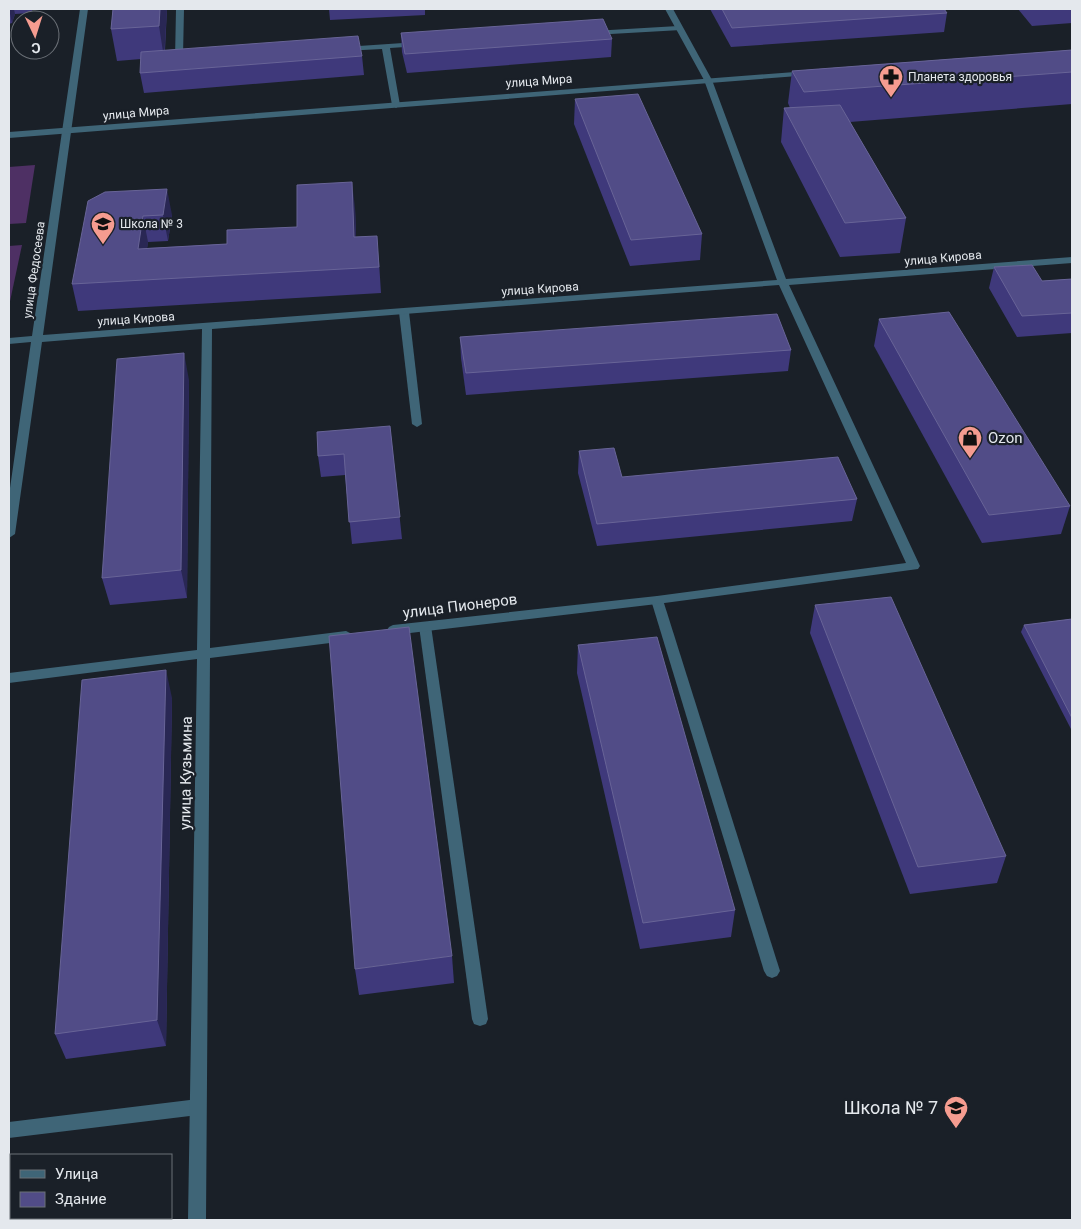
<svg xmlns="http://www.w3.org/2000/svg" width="1081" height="1229" font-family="Roboto,sans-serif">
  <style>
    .green { fill: #4e3064 }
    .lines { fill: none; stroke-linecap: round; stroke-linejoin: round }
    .service { fill: #3f6577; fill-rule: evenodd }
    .minor { fill: #3f6577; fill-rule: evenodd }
    .tertiary { fill: #3f6577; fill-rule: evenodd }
    .wall { fill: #3f397b }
    .shaded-wall { fill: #292754 }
    .building { fill: #514c87; stroke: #686497 }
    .labels { text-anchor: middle; stroke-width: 4.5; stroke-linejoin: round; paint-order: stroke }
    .far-poi-label { font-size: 12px; fill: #e4e8ed; stroke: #1a2028; text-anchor: start }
    .far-street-label { font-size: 12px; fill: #e4e8ed; stroke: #1a2028 }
    .poi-label { font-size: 15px; fill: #e4e8ed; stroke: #1a2028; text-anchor: start }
    .street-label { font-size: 15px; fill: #e4e8ed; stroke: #1a2028 }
    .near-poi-label { font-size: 18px; fill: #e4e8ed; stroke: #1a2028; text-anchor: end }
  </style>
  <rect width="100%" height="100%" fill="#1a2028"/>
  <!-- green -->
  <g class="green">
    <polygon points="35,165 26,223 9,224 9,167"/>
    <polygon points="22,245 9,306 9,246"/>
  </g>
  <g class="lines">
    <!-- service -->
    <g class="service">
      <polygon points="176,9 184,9 183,56 190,58 179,61 175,59"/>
      <polygon points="678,26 682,28 681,30 593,35 589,33 593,31"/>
      <polygon points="418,42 422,44 421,46 390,48 400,105 396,108 392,105 382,49 344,51 340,49 344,47"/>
      <polygon points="404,309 409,312 422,424 417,427 412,424 399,312"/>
      <polygon points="657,596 663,600 780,971 777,976 772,978 767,976 764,971 651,600"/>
      <polygon points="425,622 429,623 431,626 488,1019 486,1024 480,1026 474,1024 472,1019 419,626 421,623"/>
      <polygon points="198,1099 204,1102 206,1107 204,1112 198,1115 9,1138 9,1122"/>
    </g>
    <!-- minor -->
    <polygon class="minor" points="80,9 88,9 43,335 777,280 704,80 665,9 673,9 712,80 786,279 1072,257 1072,263 789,285 920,566 918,569 657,604 393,635 389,633 387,630 389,627 393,625 657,596 906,563 779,285 212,329 210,648 346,631 350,633 352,636 350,639 346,641 210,658 206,1220 188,1220 197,659 9,683 9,673 197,650 202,329 42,342 15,534 9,538 9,495 31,342 9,344 9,338 32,336"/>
    <!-- tertiary -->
    <polygon class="tertiary" points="808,71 811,71 811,75 9,138 9,132"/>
  </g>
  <!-- wall -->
  <g class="wall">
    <polygon points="9,9 33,9 31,13 15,14 12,23 9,24"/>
    <polygon points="113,9 167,9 165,50 362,56 364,75 144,93 140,73 141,59 117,61 111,29"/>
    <polygon points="329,9 425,9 425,15 330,20"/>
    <polygon points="710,9 944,9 947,13 944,32 731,47"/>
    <polygon points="1018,9 1072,9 1072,23 1032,26"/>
    <polygon points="401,33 612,39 611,57 407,73 402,52"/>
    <polygon points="1072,50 1072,104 850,122 906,218 900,253 840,257 781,142 784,108 790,108 788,103 792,71"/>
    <polygon points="575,99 702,234 700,260 630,266 574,124"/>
    <polygon points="105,192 172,215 168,241 148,242 147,248 227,244 297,227 355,208 356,237 379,262 381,293 78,311 72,284"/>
    <polygon points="994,267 1042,281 1072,279 1072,333 1017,337 989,288"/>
    <polygon points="879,319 1070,506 1061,534 982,543 874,346"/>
    <polygon points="460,337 791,350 788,371 466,395 461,358"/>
    <polygon points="189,380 187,598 110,605 102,578"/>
    <polygon points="390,426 402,539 352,544 345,475 321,477 318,456"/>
    <polygon points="579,451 622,477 857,499 852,521 597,546 578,473"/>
    <polygon points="815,605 1006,856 997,883 910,894 810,633"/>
    <polygon points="1072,619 1072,731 1021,632 1024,625"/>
    <polygon points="578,645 735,910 731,937 640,949 577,673"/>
    <polygon points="172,698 166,1046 66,1059 55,1034"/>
    <polygon points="452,956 454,983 359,995 355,969"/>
  </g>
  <!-- shaded-wall -->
  <g class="shaded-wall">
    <polygon points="9,9 14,9 15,14 12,23"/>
    <polygon points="160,9 167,9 164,58 159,26"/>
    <polygon points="352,182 355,208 357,264 354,237"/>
    <polygon points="167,189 172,215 168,241 163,215"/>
    <polygon points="143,216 148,242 144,275 138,249"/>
    <polygon points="184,353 189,380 187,598 181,570"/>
    <polygon points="166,670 172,698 166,1046 157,1020"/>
    <rect x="149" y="1218" width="8" height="2"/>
  </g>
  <!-- building -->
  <g class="building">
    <polygon points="113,9 160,9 159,26 111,29"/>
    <polygon points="722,9 944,9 947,13 732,28"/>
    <polygon points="603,19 612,39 405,54 401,33"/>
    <polygon points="358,36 362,56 140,73 141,52"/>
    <polygon points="1072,50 1072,72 804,92 792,71"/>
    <polygon points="638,94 702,234 631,240 575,99"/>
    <polygon points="840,105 906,218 845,223 784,108"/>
    <polygon points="352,182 354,237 377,236 379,267 72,284 88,201 105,192 167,189 163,215 143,216 138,249 227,244 227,230 297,227 297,185"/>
    <polygon points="1032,265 1042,281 1072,279 1072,313 1022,316 994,267"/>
    <polygon points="949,312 1070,506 989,515 879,319"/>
    <polygon points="777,314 791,350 466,373 460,337"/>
    <polygon points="184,353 181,570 102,578 117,359"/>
    <polygon points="390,426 400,517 349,522 344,454 318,456 317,432"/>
    <polygon points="614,448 622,477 838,457 857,499 597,524 579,451"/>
    <polygon points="891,597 1006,856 918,867 815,605"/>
    <polygon points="1072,619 1072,718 1024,625"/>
    <polygon points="409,627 452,956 355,969 329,636"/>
    <polygon points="657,637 735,910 643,923 578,645"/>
    <polygon points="166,670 157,1020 55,1034 82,680"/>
    <rect x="39" y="1218" width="110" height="2"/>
  </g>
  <!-- icons -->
  <defs>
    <symbol id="pharmacy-pin" viewBox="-11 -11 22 30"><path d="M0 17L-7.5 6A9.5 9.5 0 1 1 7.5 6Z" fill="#f59c90" stroke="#1a2028"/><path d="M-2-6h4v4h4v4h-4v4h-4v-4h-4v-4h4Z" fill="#111"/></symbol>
    <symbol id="school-pin" viewBox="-11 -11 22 30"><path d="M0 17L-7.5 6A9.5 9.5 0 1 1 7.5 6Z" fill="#f59c90" stroke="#1a2028"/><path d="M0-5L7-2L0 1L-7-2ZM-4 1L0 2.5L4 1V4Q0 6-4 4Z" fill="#111"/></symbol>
    <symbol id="shop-pin" viewBox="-11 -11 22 30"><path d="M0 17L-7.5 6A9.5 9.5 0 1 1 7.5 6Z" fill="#f59c90" stroke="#1a2028"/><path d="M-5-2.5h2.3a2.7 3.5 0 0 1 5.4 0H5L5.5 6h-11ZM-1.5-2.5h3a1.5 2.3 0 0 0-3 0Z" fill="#111"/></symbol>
  </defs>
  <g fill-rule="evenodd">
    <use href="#pharmacy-pin" x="877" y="63" width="28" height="38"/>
    <use href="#school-pin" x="89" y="210" width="28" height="38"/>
    <use href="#shop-pin" x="956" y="424" width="28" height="38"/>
    <use href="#school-pin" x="942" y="1094" width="28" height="38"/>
  </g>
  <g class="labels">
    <!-- far-poi labels -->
    <g class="far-poi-label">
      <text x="908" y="81">Планета здоровья</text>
      <text x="120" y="228">Школа № 3</text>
    </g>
    <!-- far-street labels -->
    <g class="far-street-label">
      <text transform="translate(539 81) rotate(-4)" y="4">улица Мира</text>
      <text transform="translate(136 113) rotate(-5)" y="4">улица Мира</text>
      <text transform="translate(943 258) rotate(-5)" y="4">улица Кирова</text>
      <text transform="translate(34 270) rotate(-82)" y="4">улица Федосеева</text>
      <text transform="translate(540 289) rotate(-4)" y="4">улица Кирова</text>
      <text transform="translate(136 319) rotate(-4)" y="4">улица Кирова</text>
    </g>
    <!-- poi labels -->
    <g class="poi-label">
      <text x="988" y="443">Ozon</text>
    </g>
    <!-- street labels -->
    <g class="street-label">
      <text transform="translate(460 606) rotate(-7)" y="5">улица Пионеров</text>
      <text transform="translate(186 773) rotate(-89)" y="5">улица Кузьмина</text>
    </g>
    <!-- near-poi labels -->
    <g class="near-poi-label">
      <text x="938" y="1114">Школа № 7</text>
    </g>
  </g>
  <!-- border -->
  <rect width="1081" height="1229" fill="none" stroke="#e4e8ed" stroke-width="20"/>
  <!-- legend -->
  <rect x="10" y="1154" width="162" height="65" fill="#1a2028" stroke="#6b7077"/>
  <rect x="20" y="1170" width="25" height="8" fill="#3f6577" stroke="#6b7077"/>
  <text x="55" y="1179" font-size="15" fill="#e4e8ed">Улица</text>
  <rect x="20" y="1192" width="25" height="15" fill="#514c87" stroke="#6b7077"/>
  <text x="55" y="1204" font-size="15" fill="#e4e8ed">Здание</text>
  <!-- north arrow -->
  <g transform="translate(35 35) rotate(176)"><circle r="24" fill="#1a2028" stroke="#6b7077"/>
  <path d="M0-4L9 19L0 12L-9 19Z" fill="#f59c90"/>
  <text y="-8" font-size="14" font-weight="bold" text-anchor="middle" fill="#e4e8ed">С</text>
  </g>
</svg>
